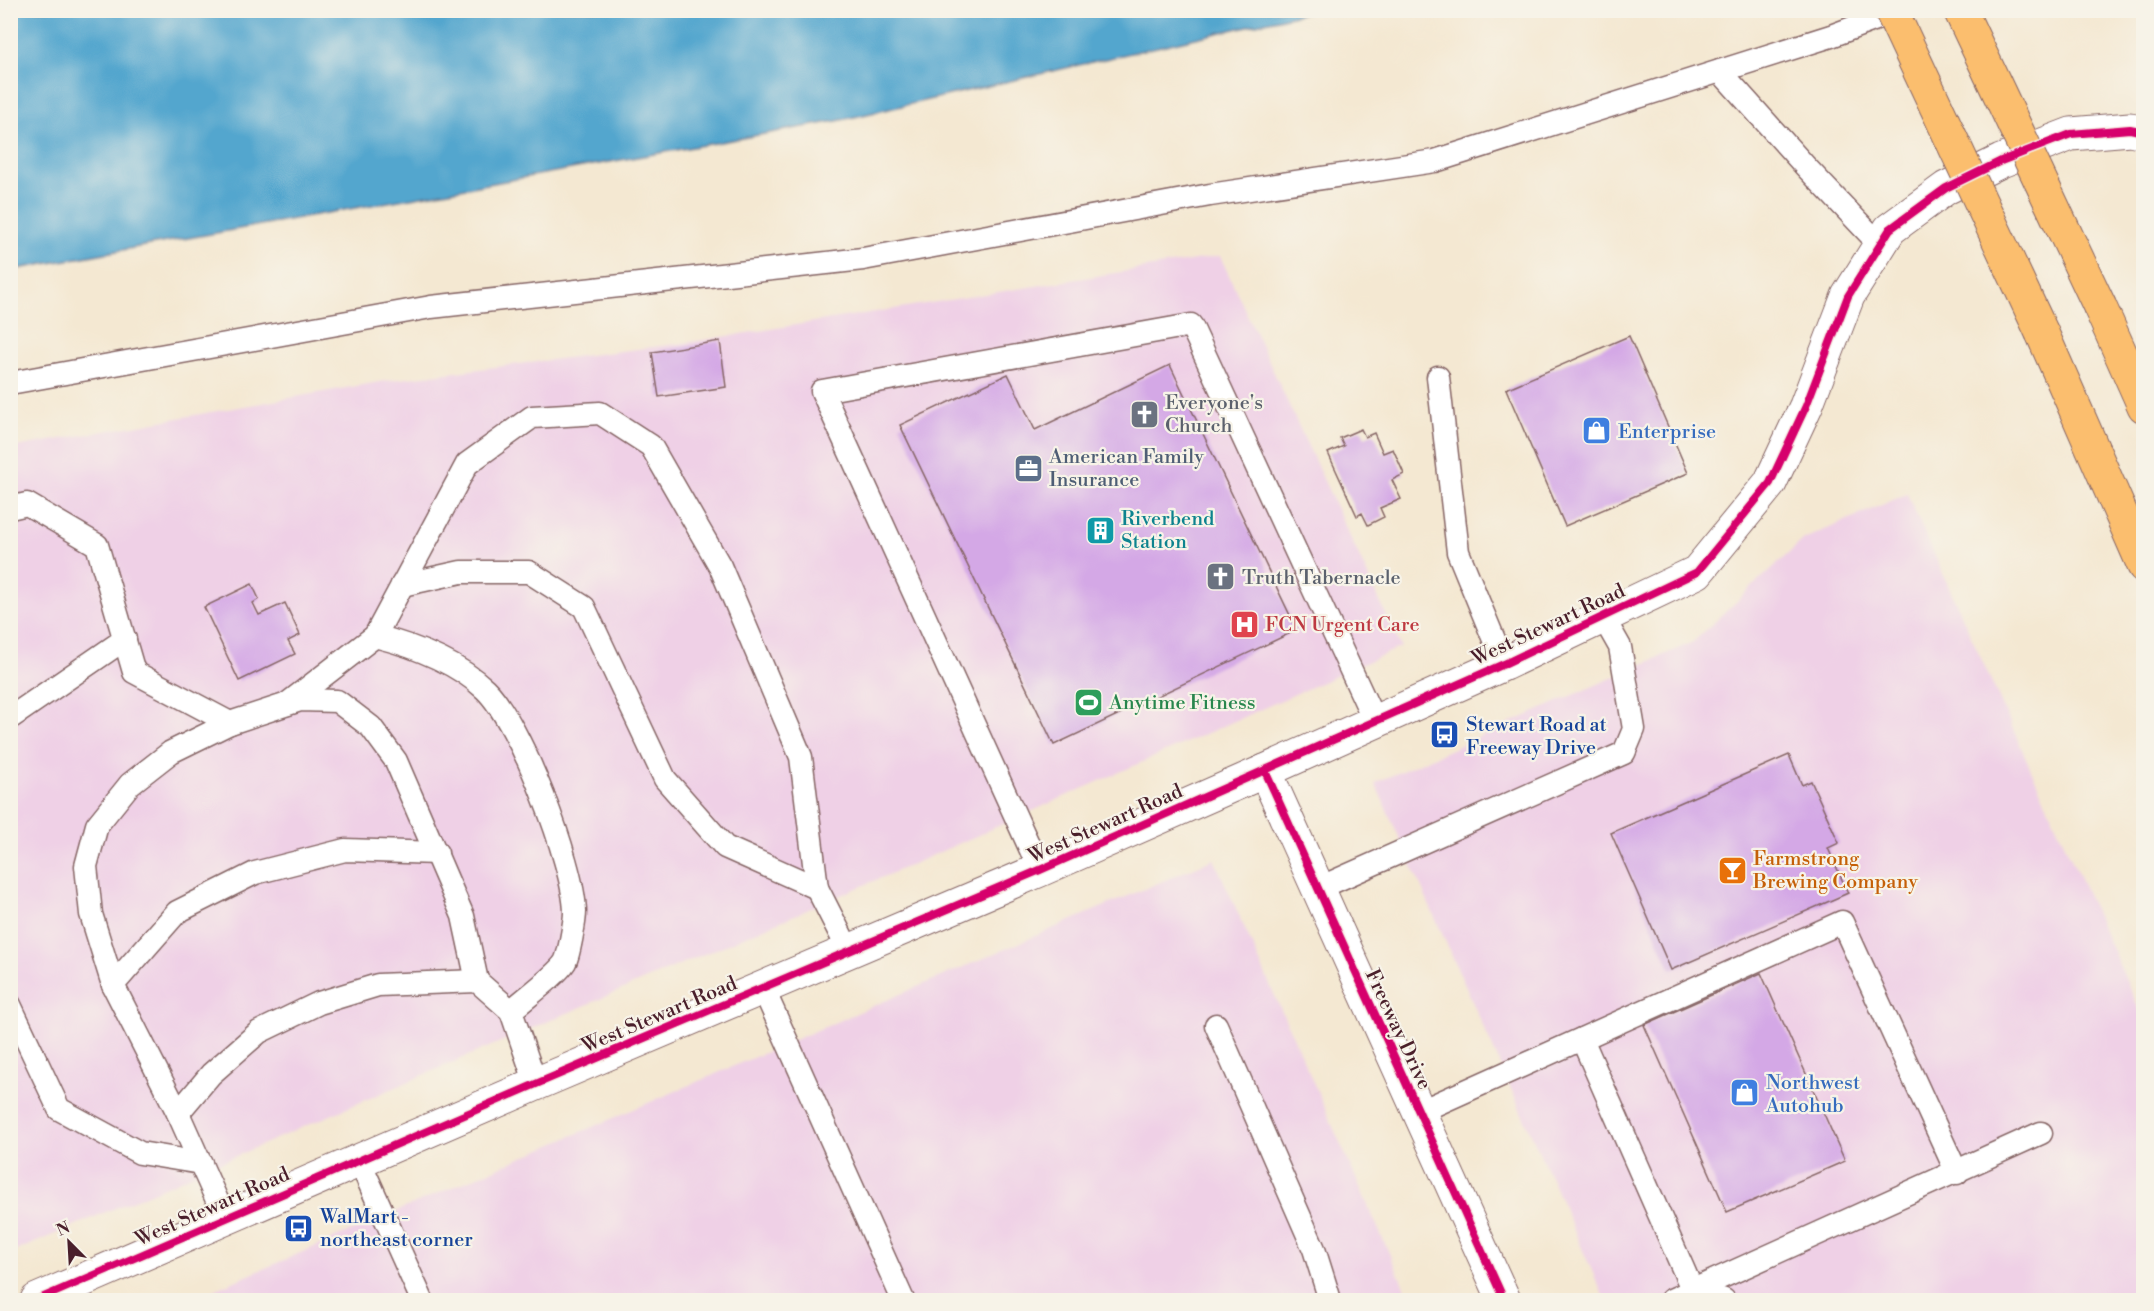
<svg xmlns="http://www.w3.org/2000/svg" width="2154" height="1311" font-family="'Libre Bodoni',serif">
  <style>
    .built { fill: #efd0e6 }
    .water { fill: #53a6ce; stroke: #4e627c; stroke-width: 1.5 }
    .building { fill: #d4a8e6 }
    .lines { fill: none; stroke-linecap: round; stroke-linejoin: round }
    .service-casing { stroke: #866565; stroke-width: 25 }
    .minor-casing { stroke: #866565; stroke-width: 35 }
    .tertiary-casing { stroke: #866565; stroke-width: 35 }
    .motorway-casing { stroke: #866565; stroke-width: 35 }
    .service { stroke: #fff; stroke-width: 22 }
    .minor { stroke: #fff; stroke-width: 33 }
    .tertiary { stroke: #fff; stroke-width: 33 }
    .motorway { stroke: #fbbe6e; stroke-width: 33 }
    .motorway-bridge-casing { stroke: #866565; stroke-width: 35; stroke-linecap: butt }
    .motorway-bridge { stroke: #fbbe6e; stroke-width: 33 }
    .cycleway-casing { stroke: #f7f3e8; stroke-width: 11 }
    .cycleway { stroke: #d6006c; stroke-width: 8 }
    .labels { text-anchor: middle; stroke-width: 4.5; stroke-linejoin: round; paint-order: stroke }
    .worship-label { font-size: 20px; fill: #5b616d; stroke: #f7f3e8; text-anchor: start }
    .shop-label { font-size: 20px; fill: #366cbe; stroke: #f7f3e8; text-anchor: start }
    .service-label { font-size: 20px; fill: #4e5e75; stroke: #f7f3e8; text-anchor: start }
    .culture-label { font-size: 20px; fill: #0d838f; stroke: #f7f3e8; text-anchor: start }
    .health-label { font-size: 20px; fill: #be3a42; stroke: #f7f3e8; text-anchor: start }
    .street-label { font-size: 20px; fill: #4a1f2b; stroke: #f7f3e8 }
    .leisure-label { font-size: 20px; fill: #27864d; stroke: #f7f3e8; text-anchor: start }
    .transit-label { font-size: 20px; fill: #164399; stroke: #f7f3e8; text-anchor: start }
    .food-label { font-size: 20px; fill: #c56008; stroke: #f7f3e8; text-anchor: start }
  </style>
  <rect width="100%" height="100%" fill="#f7f3e8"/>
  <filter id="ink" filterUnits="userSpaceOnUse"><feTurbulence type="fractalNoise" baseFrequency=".0167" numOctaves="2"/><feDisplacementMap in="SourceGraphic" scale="12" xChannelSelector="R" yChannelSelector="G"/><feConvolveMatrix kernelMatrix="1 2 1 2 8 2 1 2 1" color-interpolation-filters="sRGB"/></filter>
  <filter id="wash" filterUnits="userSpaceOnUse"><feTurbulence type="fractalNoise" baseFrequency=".008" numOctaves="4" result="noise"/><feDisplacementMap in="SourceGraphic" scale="24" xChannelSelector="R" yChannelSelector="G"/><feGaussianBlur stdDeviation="1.35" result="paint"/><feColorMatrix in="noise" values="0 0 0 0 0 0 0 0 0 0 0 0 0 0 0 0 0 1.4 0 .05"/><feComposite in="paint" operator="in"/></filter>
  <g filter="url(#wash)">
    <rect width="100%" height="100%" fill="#f4e8d2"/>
    <!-- built -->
    <g class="built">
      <polygon points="1220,256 1401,647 913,864 11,1253 11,448 385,381 685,343"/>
      <polygon points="1907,494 2143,1018 2143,1300 1605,1300 1375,783 1693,642 1804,539"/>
      <polygon points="1214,859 1410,1300 191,1300"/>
    </g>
    <!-- water -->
    <polygon class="water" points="11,10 1313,10 1313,11 837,121 11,270"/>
    <g id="blocks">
      <!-- building -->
      <g class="building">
        <polygon points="1629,336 1688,473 1565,526 1506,389"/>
        <polygon points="720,341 726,387 659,397 652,352"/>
        <polygon points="1170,365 1297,630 1054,745 900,425 1008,374 1035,430"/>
        <polygon points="1361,429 1365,437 1374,433 1383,453 1393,449 1404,474 1392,480 1401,499 1380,508 1384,517 1368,525 1362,513 1357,516 1328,453 1344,446 1340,438"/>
        <polygon points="252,584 259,599 253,603 259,615 285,603 300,635 288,641 295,654 239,681 204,607"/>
        <polygon points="1789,755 1802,785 1811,781 1839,843 1828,848 1848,893 1671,970 1611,833"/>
        <polygon points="1761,973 1845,1161 1727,1212 1644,1025"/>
      </g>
    </g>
  </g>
  <g filter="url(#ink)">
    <use href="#blocks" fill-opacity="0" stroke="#866565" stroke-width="1.5"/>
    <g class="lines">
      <defs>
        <g id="service">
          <polyline points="1720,71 1806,167 1880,245"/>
          <polyline points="1438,377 1458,552 1504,664"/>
          <polyline points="10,383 431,307 863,259 1210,195 1435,161 1831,36 1900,10"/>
          <polyline points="10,508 27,504 97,545 134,672 230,723"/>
          <polyline points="402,585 461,572 529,572 584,607 665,779 725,847 817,888"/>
          <path d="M375 636C414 646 455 661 485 689 520 722 574 864 575 912 575 920 569 955 565 962 557 975 524 999 511 1011L536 1084"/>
          <polyline points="287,704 375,636 467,464 532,417 600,413 651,446 720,566 801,757 817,888 849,951"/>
          <polyline points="10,718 125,639"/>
          <polyline points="1040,870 822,391 1191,325 1375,722"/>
          <polyline points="1317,889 1624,753 1634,729 1620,647 1603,617"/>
          <polyline points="113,985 177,912 255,873 345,850 437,853"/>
          <polyline points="763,988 903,1300"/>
          <polyline points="10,1005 59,1109 140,1153 201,1163"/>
          <polyline points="1216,1025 1314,1249 1330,1300"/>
          <polyline points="1582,1039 1692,1289 1724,1300"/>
          <polyline points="1419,1112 1842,922 1957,1173"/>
          <polyline points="178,1113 211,1074 259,1032 319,1003 378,985 477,981 511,1011"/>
          <polyline points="359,1160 422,1300"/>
          <polyline points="225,1218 178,1113 113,985 91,914 86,866 97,825 130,784 171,752 230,723 300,700 337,701 371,727 396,761 463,916 477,981"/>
          <polyline points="1671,1300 2041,1133"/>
        </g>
        <polyline id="minor" points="37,1300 536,1084 1040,870 1265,771"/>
        <polyline id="tertiary" points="1504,1300 1265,771 1504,664 1697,572 1770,483 1806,406 1848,296 1890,229 1946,188 2001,161 2071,134 2130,129 2144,132"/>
        <g id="motorway">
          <polyline points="2100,307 2144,406"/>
          <polyline points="2042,333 2144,566"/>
        </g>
      </defs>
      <!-- service casing -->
      <use href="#service" class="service-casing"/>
      <!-- minor casing -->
      <use href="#minor" class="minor-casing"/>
      <!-- tertiary casing -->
      <use href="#tertiary" class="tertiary-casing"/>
      <!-- motorway casing -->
      <use href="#motorway" class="motorway-casing"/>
      <!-- service -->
      <use href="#service" class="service"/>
      <!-- minor -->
      <use href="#minor" class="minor"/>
      <!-- tertiary -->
      <use href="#tertiary" class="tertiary"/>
      <!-- motorway -->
      <use href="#motorway" class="motorway"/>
      <defs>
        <g id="motorway-bridge">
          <polyline points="1891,10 2042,333"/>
          <polyline points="1960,10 2100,307"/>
        </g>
      </defs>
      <!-- motorway-bridge casing -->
      <use href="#motorway-bridge" class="motorway-bridge-casing"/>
      <!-- motorway-bridge -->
      <use href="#motorway-bridge" class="motorway-bridge"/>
      <defs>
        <g id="cycleway">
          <polyline points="1265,771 1504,1300"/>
          <polyline points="37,1300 536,1084 1040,870 1504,664 1697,572 1770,483 1806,406 1848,296 1890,229 1946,188 2001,161 2071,134 2130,129 2144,132"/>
        </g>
      </defs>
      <!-- cycleway casing -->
      <use href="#cycleway" class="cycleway-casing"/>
      <!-- cycleway -->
      <use href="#cycleway" class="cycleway"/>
    </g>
  </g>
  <!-- icons -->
  <defs>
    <symbol id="church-square" viewBox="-11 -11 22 22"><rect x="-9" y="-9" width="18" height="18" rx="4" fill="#6b7280" stroke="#f7f3e8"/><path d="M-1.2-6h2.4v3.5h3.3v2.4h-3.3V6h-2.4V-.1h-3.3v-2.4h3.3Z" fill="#fff"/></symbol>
    <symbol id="shop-square" viewBox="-11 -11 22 22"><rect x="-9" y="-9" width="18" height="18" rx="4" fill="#3f7fe0" stroke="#f7f3e8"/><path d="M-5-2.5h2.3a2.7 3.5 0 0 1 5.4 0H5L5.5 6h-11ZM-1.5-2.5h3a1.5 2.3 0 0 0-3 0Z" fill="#fff"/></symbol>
    <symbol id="office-square" viewBox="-11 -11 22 22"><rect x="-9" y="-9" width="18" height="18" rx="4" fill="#5c6f8a" stroke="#f7f3e8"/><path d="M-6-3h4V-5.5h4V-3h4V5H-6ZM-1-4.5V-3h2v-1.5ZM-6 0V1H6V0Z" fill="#fff"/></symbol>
    <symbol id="building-square" viewBox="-11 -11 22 22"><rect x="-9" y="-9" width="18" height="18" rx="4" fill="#0f9aa8" stroke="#f7f3e8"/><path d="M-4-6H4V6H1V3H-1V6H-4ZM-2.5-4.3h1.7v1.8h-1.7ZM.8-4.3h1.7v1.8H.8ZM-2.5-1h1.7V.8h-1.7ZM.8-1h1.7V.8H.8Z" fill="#fff"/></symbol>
    <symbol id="hospital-square" viewBox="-11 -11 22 22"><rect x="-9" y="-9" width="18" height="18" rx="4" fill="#e0444e" stroke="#f7f3e8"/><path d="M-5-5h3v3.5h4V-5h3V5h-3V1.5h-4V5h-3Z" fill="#fff"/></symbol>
    <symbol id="stadium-square" viewBox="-11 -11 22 22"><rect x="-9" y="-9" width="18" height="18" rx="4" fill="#2e9e5b" stroke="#f7f3e8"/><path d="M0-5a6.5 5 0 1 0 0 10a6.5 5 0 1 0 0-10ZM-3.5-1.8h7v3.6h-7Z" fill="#fff"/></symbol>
    <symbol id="bus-square" viewBox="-11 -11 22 22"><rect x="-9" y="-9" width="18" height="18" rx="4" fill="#1a4fb4" stroke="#f7f3e8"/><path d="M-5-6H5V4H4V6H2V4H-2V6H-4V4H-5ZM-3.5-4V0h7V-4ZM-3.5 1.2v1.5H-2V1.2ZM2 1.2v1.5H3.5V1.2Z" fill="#fff"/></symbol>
    <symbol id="bar-square" viewBox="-11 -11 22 22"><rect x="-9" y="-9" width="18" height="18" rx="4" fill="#e8710a" stroke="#f7f3e8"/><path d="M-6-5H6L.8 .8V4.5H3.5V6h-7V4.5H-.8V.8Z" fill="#fff"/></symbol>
  </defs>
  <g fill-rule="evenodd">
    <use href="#church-square" x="1128" y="398" width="33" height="33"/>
    <use href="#shop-square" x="1580" y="414" width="33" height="33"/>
    <use href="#office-square" x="1012" y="452" width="33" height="33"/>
    <use href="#building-square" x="1084" y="514" width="33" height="33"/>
    <use href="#church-square" x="1204" y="560" width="33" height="33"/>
    <use href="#hospital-square" x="1228" y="608" width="33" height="33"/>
    <use href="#stadium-square" x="1072" y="686" width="33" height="33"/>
    <use href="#bus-square" x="1428" y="718" width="33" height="33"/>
    <use href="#bar-square" x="1716" y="854" width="33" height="33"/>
    <use href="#shop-square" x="1728" y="1076" width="33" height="33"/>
    <use href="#bus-square" x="282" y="1212" width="33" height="33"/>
  </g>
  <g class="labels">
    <!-- worship labels -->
    <g class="worship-label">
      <text x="1165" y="409">Everyone's<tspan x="1165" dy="23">Church</tspan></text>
      <text x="1242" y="584">Truth Tabernacle</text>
    </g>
    <!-- shop labels -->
    <g class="shop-label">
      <text x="1618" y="438">Enterprise</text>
      <text x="1766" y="1089">Northwest<tspan x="1766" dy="23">Autohub</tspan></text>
    </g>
    <!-- service labels -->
    <g class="service-label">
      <text x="1049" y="463">American Family<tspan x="1049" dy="23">Insurance</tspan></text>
    </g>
    <!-- culture labels -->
    <g class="culture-label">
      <text x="1121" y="525">Riverbend<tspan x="1121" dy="23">Station</tspan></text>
    </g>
    <!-- health labels -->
    <g class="health-label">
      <text x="1265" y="631">FCN Urgent Care</text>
    </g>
    <!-- street labels -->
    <g class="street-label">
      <text transform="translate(1548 624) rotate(-25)" y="7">West Stewart Road</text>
      <text transform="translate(1105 823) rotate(-24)" y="7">West Stewart Road</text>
      <text transform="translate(659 1014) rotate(-23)" y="7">West Stewart Road</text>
      <text transform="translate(1399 1029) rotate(65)" y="7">Freeway Drive</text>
      <text transform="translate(212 1206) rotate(-24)" y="7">West Stewart Road</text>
    </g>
    <!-- leisure labels -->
    <g class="leisure-label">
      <text x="1109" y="709">Anytime Fitness</text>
    </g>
    <!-- transit labels -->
    <g class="transit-label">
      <text x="1466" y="731">Stewart Road at<tspan x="1466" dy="23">Freeway Drive</tspan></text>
      <text x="320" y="1223">WalMart -<tspan x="320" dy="23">northeast corner</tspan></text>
    </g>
    <!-- food labels -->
    <g class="food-label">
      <text x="1753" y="865">Farmstrong<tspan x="1753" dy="23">Brewing Company</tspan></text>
    </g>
  </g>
  <!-- margin -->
  <rect width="2154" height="1311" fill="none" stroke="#f7f3e8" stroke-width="36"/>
  <!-- north arrow -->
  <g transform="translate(69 1242) rotate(336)" stroke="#f7f3e8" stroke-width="4.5" paint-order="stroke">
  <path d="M0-4.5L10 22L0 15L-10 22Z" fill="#4a1f2b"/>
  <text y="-9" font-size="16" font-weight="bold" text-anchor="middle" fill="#4a1f2b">N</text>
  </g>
</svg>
